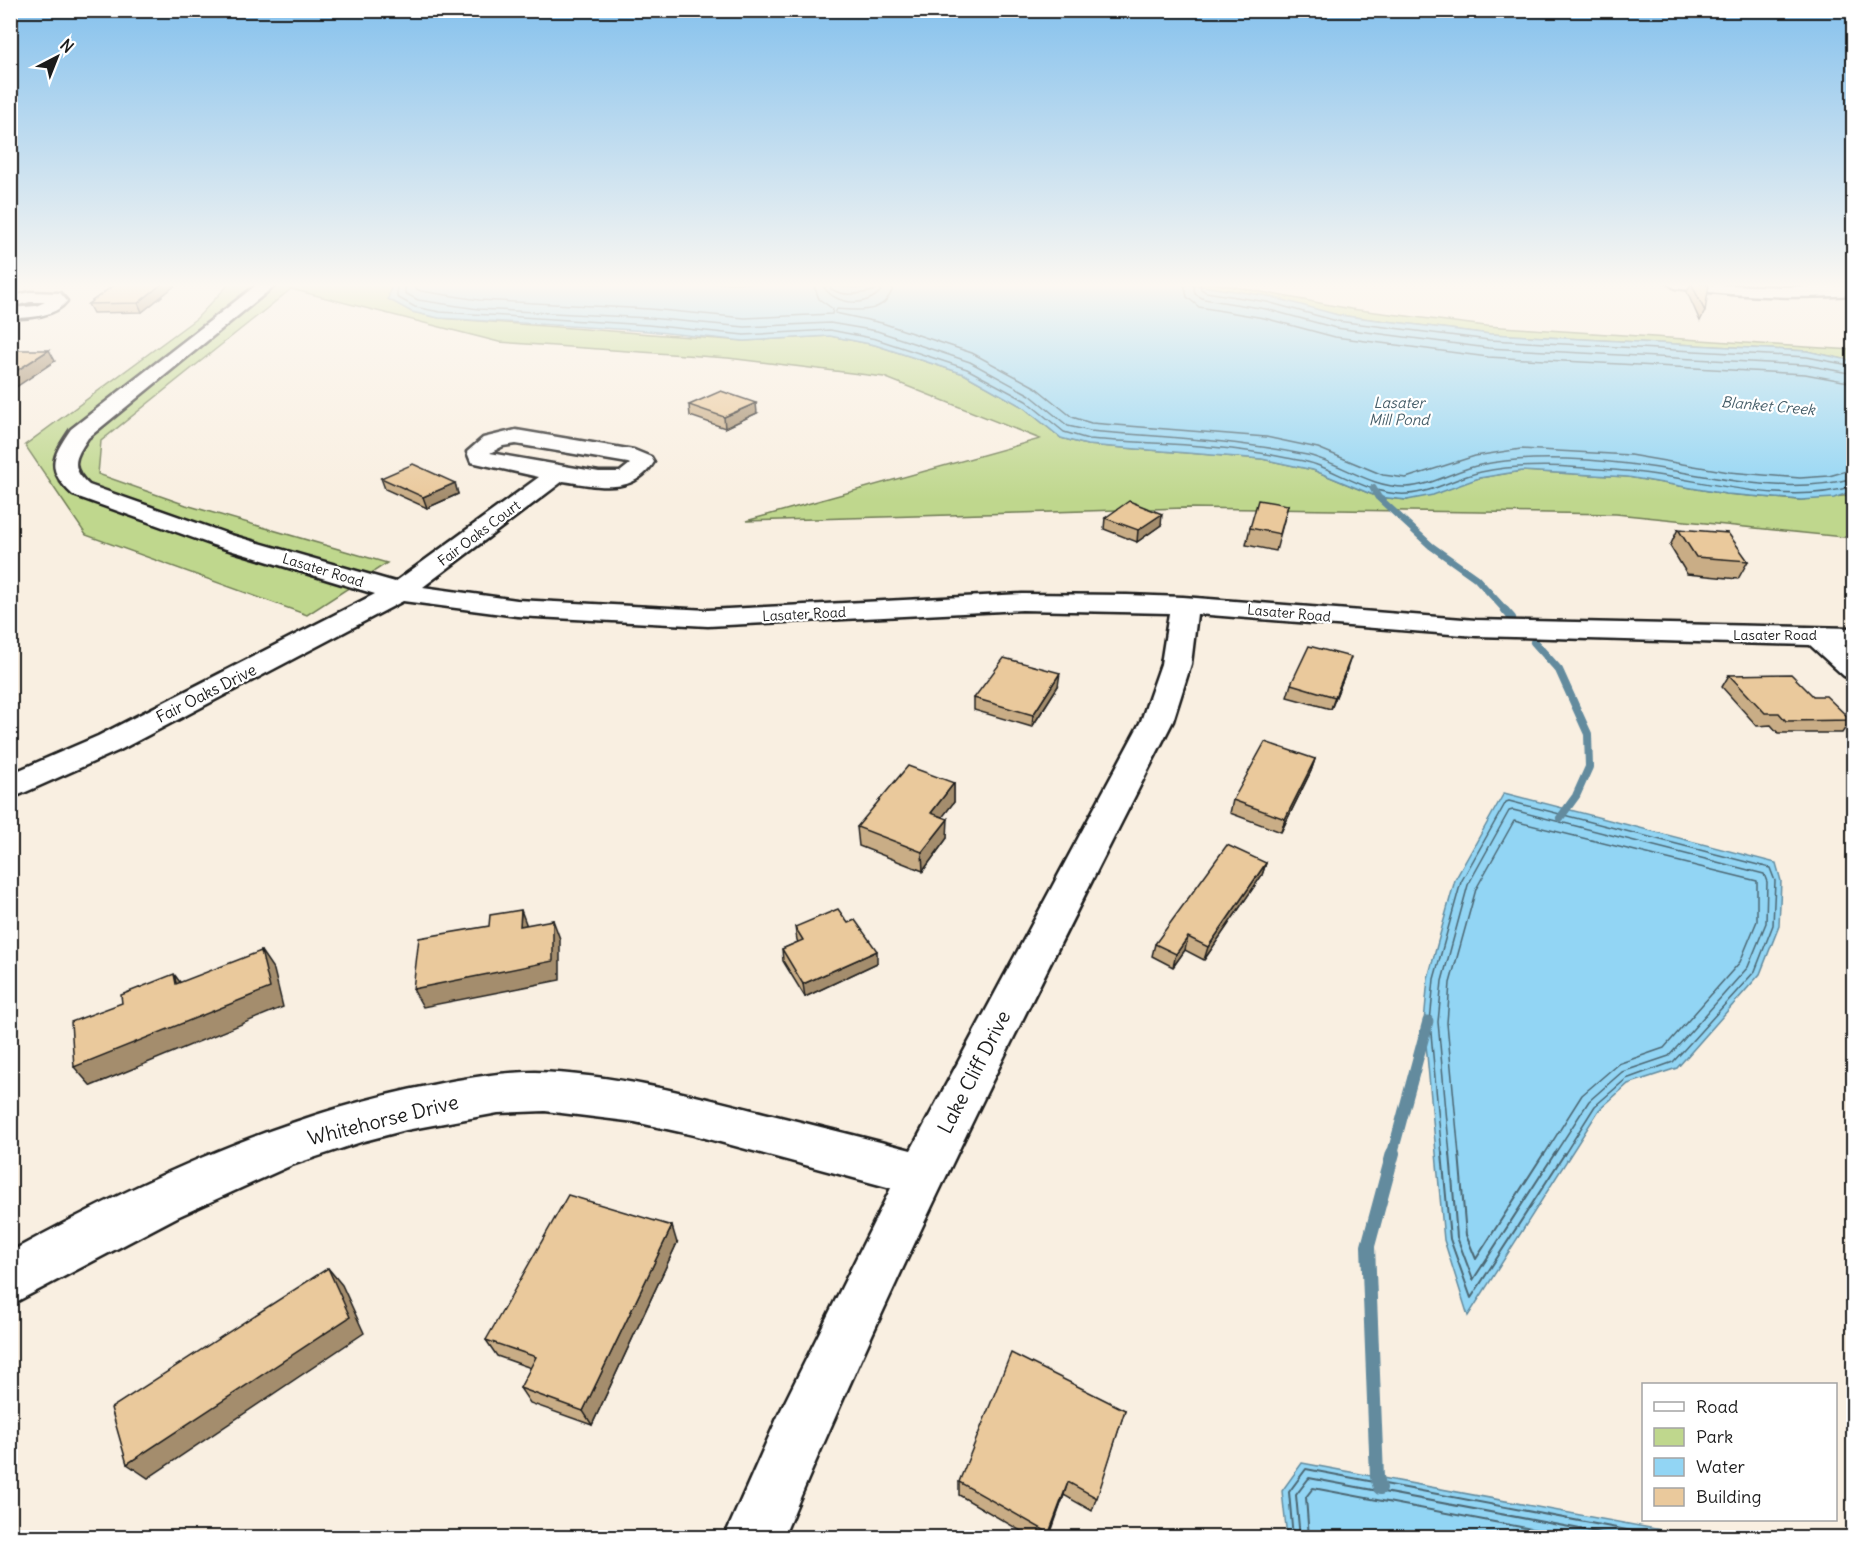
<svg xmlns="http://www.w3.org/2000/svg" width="1864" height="1548" font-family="Delius,sans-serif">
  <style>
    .green { fill: #bfd78d; stroke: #6e7a54; stroke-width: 1.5 }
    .water { fill: #92d5f4; stroke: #638b9e; stroke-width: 1.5 }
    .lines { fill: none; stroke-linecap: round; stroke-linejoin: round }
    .shore-far1 { stroke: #4b6672; stroke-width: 1.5 }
    .shore { stroke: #4b6672; stroke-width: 2 }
    .stream-far3 { stroke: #638b9e; stroke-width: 7 }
    .stream-far2 { stroke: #638b9e; stroke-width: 8 }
    .stream-far1 { stroke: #638b9e; stroke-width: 11 }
    .stream { stroke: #638b9e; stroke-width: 14 }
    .minor-casing { stroke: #1c1c1c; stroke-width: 5 }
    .minor { fill: #fff; fill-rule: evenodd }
    .wall { fill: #c9ad86; stroke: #1c1c1c; stroke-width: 1.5 }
    .shaded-wall { fill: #a48d6d; stroke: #1c1c1c; stroke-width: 1.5 }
    .building { fill: #eac99c; stroke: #1c1c1c; stroke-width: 1.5 }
    .labels { text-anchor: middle; stroke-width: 4.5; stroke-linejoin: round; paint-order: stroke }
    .far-street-label { font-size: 14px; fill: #1c1c1c; stroke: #fff }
    .far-water-label { font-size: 15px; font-style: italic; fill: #455d68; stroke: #fff }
    .street-label { font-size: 16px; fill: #1c1c1c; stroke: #fff }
    .near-street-label { font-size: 20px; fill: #1c1c1c; stroke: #fff }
  </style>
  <rect width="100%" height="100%" fill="#f9efe1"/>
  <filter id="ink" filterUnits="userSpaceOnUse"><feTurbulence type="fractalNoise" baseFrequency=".0167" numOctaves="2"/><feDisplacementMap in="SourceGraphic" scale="12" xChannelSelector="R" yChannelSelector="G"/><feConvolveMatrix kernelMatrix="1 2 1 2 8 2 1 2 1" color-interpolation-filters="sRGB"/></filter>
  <g filter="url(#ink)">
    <!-- green -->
    <g class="green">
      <polygon points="230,283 392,283 389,299 412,312 439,318 744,341 830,336 875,345 964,374 1023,407 1061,438 1087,445 1262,459 1313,470 1378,497 1407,500 1479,478 1522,471 1628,477 1726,494 1800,500 1853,495 1853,538 1616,514 1185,508 746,521 1040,439 884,377 728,358 499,342 291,289 101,441 98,474 186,505 387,563 307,615 86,535 25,445 197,318"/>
      <polygon points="1176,283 1214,283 1351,309 1486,326 1853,350 1853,361 1807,351 1490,334 1338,315"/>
    </g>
    <!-- water -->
    <g class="water">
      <polygon points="392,283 808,283 858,288 892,283 1181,283 1268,296 1338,315 1490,334 1807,351 1853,361 1853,491 1834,498 1801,500 1726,494 1628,477 1522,471 1479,478 1433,495 1407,500 1378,497 1313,470 1262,459 1087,445 1061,438 1023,407 964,374 875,345 830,336 744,341 648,331 439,318 412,312 388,299"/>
      <polygon points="1504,793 1776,863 1781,881 1779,926 1760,974 1677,1068 1628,1084 1599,1110 1468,1316 1444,1240 1424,1022 1428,978 1455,880"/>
      <polygon points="1302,1463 1693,1536 1694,1537 1287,1537 1282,1491"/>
    </g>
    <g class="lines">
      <!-- shore-far1 -->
      <g class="shore-far1">
        <path d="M397 283V297L415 307 440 312 648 325 744 335 830 330 876 339 967 369 1026 401 1064 432 1088 439C1154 444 1222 444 1287 458 1297 460 1308 461 1317 465 1346 476 1375 496 1407 494 1433 493 1456 477 1481 472 1528 462 1577 467 1625 471 1701 477 1778 508 1854 486"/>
        <path d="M405 283V293L418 300 478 309 649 318 745 327 830 323 877 331 970 362 1030 395 1068 426 1090 431C1162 437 1236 440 1307 455 1340 462 1370 488 1406 487 1432 486 1455 470 1480 465 1528 455 1580 458 1629 464 1705 473 1778 498 1854 478"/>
        <polyline points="414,283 415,288 421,291 479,300 650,309 745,318 832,314 833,309 819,299 813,283"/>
        <path d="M822 283C832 308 876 309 885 283"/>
        <path d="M830 283 831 289C844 297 859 294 874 291L878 283"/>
        <path d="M894 283C888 314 862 311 837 309L835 313 882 323 972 353 1035 387 1072 417 1091 423 1266 437 1318 448 1383 475 1406 478 1475 456 1521 449 1630 455 1729 472 1800 478 1829 476 1854 469"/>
        <polyline points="1184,283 1187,297 1199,307 1264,318 1335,337 1488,357 1805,374 1854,383"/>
        <polyline points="1193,283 1195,294 1204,299 1266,309 1336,328 1488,348 1806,365 1854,374"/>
        <polyline points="1200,283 1201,289 1206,292 1267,302 1337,321 1489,340 1807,357 1854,366"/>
        <polyline points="1442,1155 1430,1022 1434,979 1461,882 1506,802 1509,801 1770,868 1775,881 1773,925 1755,971 1673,1062 1626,1079 1595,1106 1564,1155"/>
        <polyline points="1450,1155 1438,1022 1442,981 1468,885 1509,811 1513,810 1764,874 1767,882 1766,923 1748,967 1669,1056 1622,1072 1589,1101 1554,1155"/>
        <polyline points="1459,1155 1447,1023 1450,983 1476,889 1514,821 1757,881 1757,921 1740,962 1664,1048 1618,1064 1582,1095 1544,1155"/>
      </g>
      <!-- shore -->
      <g class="shore">
        <polyline points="1442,1153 1450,1239 1471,1298 1565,1153"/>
        <polyline points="1450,1153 1457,1237 1473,1280 1555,1153"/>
        <polyline points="1459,1153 1466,1235 1476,1259 1544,1153"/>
        <polyline points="1293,1538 1289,1492 1306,1469 1669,1538"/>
        <polyline points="1300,1538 1296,1495 1309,1478 1628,1538"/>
        <polyline points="1309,1538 1306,1497 1313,1488 1580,1538"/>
      </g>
      <!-- stream-far3 -->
      <polyline class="stream-far3" points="1373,488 1378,497 1431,546 1476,578 1506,611"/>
      <!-- stream-far2 -->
      <g class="stream-far2">
        <polyline points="1505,610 1512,618"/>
        <polyline points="1534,642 1559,670 1588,734 1589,767 1576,796 1560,818"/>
      </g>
      <!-- stream-far1 -->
      <polyline class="stream-far1" points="1392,1155 1428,1021"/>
      <!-- stream -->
      <polyline class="stream" points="1380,1488 1377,1477 1368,1246 1393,1153"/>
      <defs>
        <g id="minor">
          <path d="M259 283H278L88 438C75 458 69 467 89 485L231 535 395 582 539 477 471 462 467 452 483 438 516 430 634 450 651 457 654 462C633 496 598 486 563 481L423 587 517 600 708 610 1022 594 1127 595 1183 597 1476 620 1854 628V646L1844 645 1854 654V679L1844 676 1810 645 1476 636 1197 614 1191 664 1173 721C1036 990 900 1259 783 1538H724L779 1414 891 1188 694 1135 635 1122 545 1111 498 1113 406 1130 364 1141 292 1165 177 1217 10 1305V1252C141 1180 286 1113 432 1085 466 1078 501 1072 535 1072 613 1074 689 1094 764 1113 813 1125 862 1137 911 1150L1141 721 1161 664 1169 613 1022 610 708 626 517 616 403 601 120 750 10 799V774L98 736 375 594 213 545 73 495C45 469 52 457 71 429ZM516 444 628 463 630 464 620 472H599L490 453 503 446Z"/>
          <path d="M1667 283 1787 287 1854 285V295C1794 299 1735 296 1675 288Z"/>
          <path d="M30 292 60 293 67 301C55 317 29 318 10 318V308L36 306 45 302H30L10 307V297Z"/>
        </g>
      </defs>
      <!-- minor casing -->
      <use href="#minor" class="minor-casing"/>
      <!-- minor -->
      <use href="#minor" class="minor"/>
    </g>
    <!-- wall -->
    <g class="wall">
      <polygon points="117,283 178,283 142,312 93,313 88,304"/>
      <polygon points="1691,283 1705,311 1700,321 1687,292"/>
      <polygon points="689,405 757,413 725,428 690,416"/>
      <polygon points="381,478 455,483 458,494 427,508 385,489"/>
      <polygon points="1288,505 1276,551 1246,545 1250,528"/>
      <polygon points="1105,518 1161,525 1137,542 1104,529"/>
      <polygon points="1678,529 1748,561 1738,579 1687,574 1670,546"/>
      <polygon points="1347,669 1331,709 1287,697 1291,684"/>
      <polygon points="1729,675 1813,696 1851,720 1842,733 1778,733 1771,725 1757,726 1722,687"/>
      <polygon points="1058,686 1032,727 974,710 974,698"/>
      <polygon points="1315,759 1311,771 1281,832 1230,813 1233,800"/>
      <polygon points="954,783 954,802 942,817 947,838 923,871 859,846 857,827"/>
      <polygon points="1266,863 1262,875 1204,960 1185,950 1173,967 1152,956 1155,944"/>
      <polygon points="1854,912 1854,946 1852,945 1847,920"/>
      <polygon points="848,923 877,963 805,997 783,961 782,949 798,942 797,940 795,927"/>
      <polygon points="677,1243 592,1425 530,1403 520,1388 531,1368 497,1356 486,1340"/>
      <polygon points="1125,1410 1092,1511 1064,1495 1049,1538 1033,1538 959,1495 959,1482"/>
    </g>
    <!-- shaded-wall -->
    <g class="shaded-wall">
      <polygon points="163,283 178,283 142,312 138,303"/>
      <polygon points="49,350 55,361 10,391 10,375"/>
      <polygon points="756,403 757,413 725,428 724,417"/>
      <polygon points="455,483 458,494 427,508 423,497"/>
      <polygon points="1162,514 1161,525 1137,542 1138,530"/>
      <polygon points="1351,657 1347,669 1331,709 1335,697"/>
      <polygon points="1060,673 1058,686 1032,727 1033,715"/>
      <polygon points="1315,759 1311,771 1281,832 1285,819"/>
      <polygon points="954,783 954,802 931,832 931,813"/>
      <polygon points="948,819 947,838 923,871 922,852"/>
      <polygon points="1266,863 1262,875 1204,960 1208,947"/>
      <polygon points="521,910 528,929 520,926"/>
      <polygon points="553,920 560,939 560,980 423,1007 413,989"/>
      <polygon points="1188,937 1185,950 1173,967 1176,954"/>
      <polygon points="261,951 274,970 283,1007 91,1086 74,1067"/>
      <polygon points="877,951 877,963 805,997 803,984"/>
      <polygon points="174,974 188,993 176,984"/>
      <polygon points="672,1226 677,1243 592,1425 583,1411"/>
      <polygon points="328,1268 342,1285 364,1333 148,1478 127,1464"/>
      <polygon points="1068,1482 1064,1495 1048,1538 1049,1533"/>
    </g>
    <!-- building -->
    <g class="building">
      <polygon points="117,283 163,283 138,303 88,304"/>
      <polygon points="1691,283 1709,285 1705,311"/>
      <polygon points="10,350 49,350 10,375"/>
      <polygon points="721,391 756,403 724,417 689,405"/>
      <polygon points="413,464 455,483 423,497 381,478"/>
      <polygon points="1258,500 1288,505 1280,534 1250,528"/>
      <polygon points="1129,501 1162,514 1138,530 1105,518"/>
      <polygon points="1678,529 1728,533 1748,561 1696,557"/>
      <polygon points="1309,646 1351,657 1335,697 1291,684"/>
      <polygon points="1004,658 1060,673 1033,715 974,698"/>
      <polygon points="1791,674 1813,696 1826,696 1851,720 1786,721 1779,713 1765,713 1729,675"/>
      <polygon points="1265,742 1315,759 1285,819 1233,800"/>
      <polygon points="908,766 954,783 931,813 948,819 922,852 857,827"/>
      <polygon points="1227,845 1266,863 1208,947 1188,937 1176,954 1155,944"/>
      <polygon points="838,909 848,923 855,920 877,951 803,984 782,949 803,940 795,927"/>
      <polygon points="521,910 520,926 553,920 553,961 413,989 419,938 489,926 490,915"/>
      <polygon points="261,951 270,988 74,1067 71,1022 122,1003 121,995 174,974 176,984"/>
      <polygon points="568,1195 672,1226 583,1411 520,1388 536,1357 486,1340"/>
      <polygon points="328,1268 350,1317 127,1464 111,1408"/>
      <polygon points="1011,1353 1125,1410 1097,1498 1068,1482 1049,1533 959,1482"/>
    </g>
  </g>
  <!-- sky -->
  <linearGradient id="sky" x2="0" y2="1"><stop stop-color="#85c1ed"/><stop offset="0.57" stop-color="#fcf8f2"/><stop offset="1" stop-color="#fcf8f2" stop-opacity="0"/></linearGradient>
  <rect width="1864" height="500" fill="url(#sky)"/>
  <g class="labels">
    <!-- far-street labels -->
    <g class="far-street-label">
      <text transform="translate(479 533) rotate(-37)" y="5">Fair Oaks Court</text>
      <text transform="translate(323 570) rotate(17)" y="5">Lasater Road</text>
      <text transform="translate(1289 613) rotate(5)" y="5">Lasater Road</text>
      <text transform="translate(804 614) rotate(-3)" y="5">Lasater Road</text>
      <text x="1775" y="640">Lasater Road</text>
    </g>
    <!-- far-water labels -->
    <g class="far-water-label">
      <text x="1399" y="408">Lasater<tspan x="1399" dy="17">Mill Pond</tspan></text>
      <text transform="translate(1768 406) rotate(5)" y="5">Blanket Creek</text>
    </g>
    <!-- street labels -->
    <g class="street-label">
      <text transform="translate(206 693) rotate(-27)" y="6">Fair Oaks Drive</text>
    </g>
    <!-- near-street labels -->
    <g class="near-street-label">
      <text transform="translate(974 1072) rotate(-63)" y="7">Lake Cliff Drive</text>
      <text transform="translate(383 1120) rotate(-14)" y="7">Whitehorse Drive</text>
    </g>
  </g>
  <!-- margin -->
  <rect width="1864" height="1548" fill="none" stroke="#fff" stroke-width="36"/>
  <rect x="18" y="18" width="1828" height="1512" fill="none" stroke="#1c1c1c" stroke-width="2" filter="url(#ink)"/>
  <!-- legend -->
  <rect x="1642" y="1383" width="195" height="138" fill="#ffffff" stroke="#a4a4a4" stroke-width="1.5"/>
  <rect x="1654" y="1402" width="30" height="9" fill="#ffffff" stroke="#a4a4a4" stroke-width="1.5"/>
  <text x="1696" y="1413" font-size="18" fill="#1c1c1c">Road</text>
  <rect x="1654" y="1428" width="30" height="18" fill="#bfd78d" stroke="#a4a4a4" stroke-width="1.5"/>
  <text x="1696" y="1443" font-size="18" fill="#1c1c1c">Park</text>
  <rect x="1654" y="1458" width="30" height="18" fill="#92d5f4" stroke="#a4a4a4" stroke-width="1.5"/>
  <text x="1696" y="1473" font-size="18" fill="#1c1c1c">Water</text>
  <rect x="1654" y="1488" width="30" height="18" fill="#eac99c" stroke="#a4a4a4" stroke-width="1.5"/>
  <text x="1696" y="1503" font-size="18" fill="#1c1c1c">Building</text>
  <!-- north arrow -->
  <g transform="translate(57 57) rotate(42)" stroke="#ffffff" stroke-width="4.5" paint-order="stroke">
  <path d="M0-4.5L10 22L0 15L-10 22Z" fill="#1c1c1c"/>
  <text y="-9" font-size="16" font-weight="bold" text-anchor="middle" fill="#1c1c1c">N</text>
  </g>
</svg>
